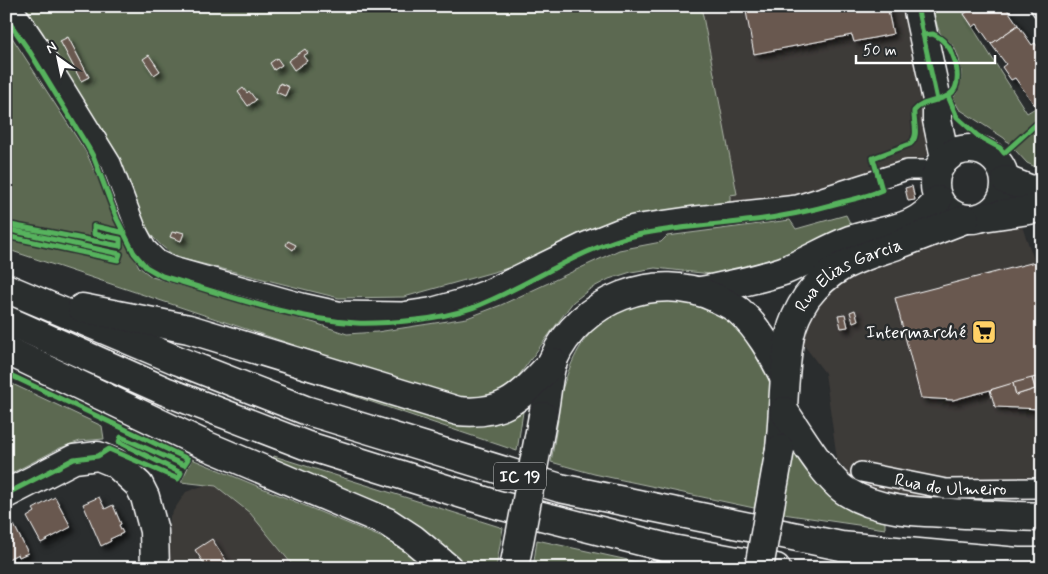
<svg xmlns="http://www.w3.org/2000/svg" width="1048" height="574" font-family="Mynerve,sans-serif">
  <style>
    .built { fill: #3d3a38 }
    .green { fill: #5b6951; stroke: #adb4a8 }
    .building { fill: #695950; stroke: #fff; filter: url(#shadow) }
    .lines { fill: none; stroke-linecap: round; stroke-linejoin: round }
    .street-casing { stroke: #fff; stroke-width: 22 }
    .secondary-casing { stroke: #fff; stroke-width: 31 }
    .highway-casing { stroke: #fff; stroke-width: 31 }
    .street { stroke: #2a2d2e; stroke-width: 19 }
    .secondary { stroke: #2a2d2e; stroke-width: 28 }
    .highway { stroke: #2a2d2e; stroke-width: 28 }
    .secondary-bridge-casing { stroke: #fff; stroke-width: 31; stroke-linecap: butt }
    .secondary-bridge { stroke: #2a2d2e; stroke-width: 28 }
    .cycleway-casing { stroke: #2a2d2e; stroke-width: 8 }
    .cycleway { stroke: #56b35d; stroke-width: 5 }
    .labels { text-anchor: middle; stroke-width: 5; stroke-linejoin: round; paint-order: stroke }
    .shield { fill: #2a2d2e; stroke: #bfc0c0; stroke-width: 1 }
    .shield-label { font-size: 16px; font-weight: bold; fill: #fff }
    .street-label { font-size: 18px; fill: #fff; stroke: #2a2d2e }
    .poi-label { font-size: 18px; fill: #fff; stroke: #2a2d2e; text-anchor: end }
  </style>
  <defs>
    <filter id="shadow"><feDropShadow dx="4.5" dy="4.5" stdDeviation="2.5" flood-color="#0009"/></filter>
  </defs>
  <rect width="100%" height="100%" fill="#2a2d2e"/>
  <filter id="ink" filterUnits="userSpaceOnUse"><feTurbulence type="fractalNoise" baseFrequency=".02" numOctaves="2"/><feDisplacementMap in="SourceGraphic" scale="10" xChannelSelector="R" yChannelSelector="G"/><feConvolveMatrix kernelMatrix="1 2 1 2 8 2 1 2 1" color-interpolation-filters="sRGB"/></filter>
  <g filter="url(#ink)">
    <!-- built -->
    <g class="built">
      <polygon points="688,6 904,6 931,130 933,150 922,159 799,195 730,206"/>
      <polygon points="1020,221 1035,262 1042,287 1042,499 929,498 896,493 856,484 837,459 825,373 803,344 802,324 831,284 893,257"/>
      <polygon points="205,485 216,486 250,513 295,568 170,568 170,516 186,492"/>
    </g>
    <!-- green -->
    <g class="green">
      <path d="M25 6H701L737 194 730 195V206L404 297 339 298 179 258C165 250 156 242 147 229L117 153Z"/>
      <path d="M932 6H959L1027 113 1042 104V170L1027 163 1004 138 959 109 953 98C965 84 962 62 954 47 950 41 943 38 940 33 936 25 935 15 932 6Z"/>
      <polygon points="6,28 86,152 139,267 152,277 315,323 347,334 377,332 467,318 501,305 619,250 661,242 667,236 790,220 796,229 846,215 851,225 787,255 726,272 711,274 655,268 631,272 609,279 590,289 573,302 511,386 482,398 467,399 441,394 6,249"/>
      <path d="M654 301C670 301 687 301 702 307 737 320 767 354 772 391 773 400 770 409 769 418 766 448 760 478 754 508L594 474 551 462 558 420 554 419C570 358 584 312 654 301Z"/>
      <polygon points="185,339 508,413 523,412 517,451"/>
      <polygon points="6,381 102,426 104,439 80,441 60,448 6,476"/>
      <polygon points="794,452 804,461 885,517 885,529 783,514"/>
      <polygon points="274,456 503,528 496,568 462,568 441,546 271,464"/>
      <polygon points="192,459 407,548 434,568 295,568 250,513 216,486 181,482"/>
      <polygon points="537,540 664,568 533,568"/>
    </g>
    <!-- building -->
    <g class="building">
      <polygon points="745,6 887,6 893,34 854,42 852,35 754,54"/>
      <polygon points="963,6 1005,6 1018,25 991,44 977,24 973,27 964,14 967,12"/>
      <polygon points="1018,25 1032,45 1035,43 1042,52 1042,103 1036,107 1015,78 1011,80 1002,67 1006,64 991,44"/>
      <polygon points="68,37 89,77 81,81 60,41"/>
      <polygon points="305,49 308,53 303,56 307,61 294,70 288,61"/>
      <polygon points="149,55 160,71 154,75 143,59"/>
      <polygon points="277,58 282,65 274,70 270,63"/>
      <polygon points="280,83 289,87 285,96 276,92"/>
      <polygon points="243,88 247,93 249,91 256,100 248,106 238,92"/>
      <polygon points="912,186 915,200 908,201 905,188"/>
      <polygon points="177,231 184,233 181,241 170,237 172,232 176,233"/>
      <polygon points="288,241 296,245 293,250 286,245"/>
      <polygon points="1035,262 1042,287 1042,376 953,400 921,398 895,298"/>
      <polygon points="855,310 858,320 853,322 850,312"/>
      <polygon points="845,314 848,327 841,328 838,315"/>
      <polygon points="1042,376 1042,409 995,407 990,390 1013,383 1016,395 1035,389 1032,378"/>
      <polygon points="1032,378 1035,389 1016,395 1013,383"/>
      <polygon points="55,497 71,527 41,543 27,517 35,512 33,509"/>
      <polygon points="99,497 105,509 113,505 121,524 119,525 123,533 110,539 111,541 101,546 83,504"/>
      <polygon points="14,525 28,553 19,557 18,554 6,560 6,528"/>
      <polygon points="212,539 231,568 207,568 195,550"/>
      <polygon points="59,562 63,568 48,568"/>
    </g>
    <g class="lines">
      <defs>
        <g id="street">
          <polyline points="12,6 35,40 111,163 137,231 146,248 158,260 173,267 302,303 338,311 403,312 430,308 462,299 489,289 583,243 618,229 634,225 696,216 797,205 907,170 924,170 937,172"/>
          <polyline points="1040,6 1042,9"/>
          <path id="s1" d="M861 472 946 489 1042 488"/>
        </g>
        <g id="secondary">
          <polyline points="917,6 937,100 937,120 945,158"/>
          <circle cx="970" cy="184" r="35"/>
          <polyline points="1006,180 1042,194"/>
          <polyline points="983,217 1042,208"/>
          <path d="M701 291C729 285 756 280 783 271 806 262 827 249 850 240 885 228 914 233 938 200"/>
          <path d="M543 416C546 401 548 374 553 360 580 299 656 270 716 298 724 302 732 305 739 311 759 329 772 353 784 377"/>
          <path id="s2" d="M780 449C784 411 783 373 790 335 793 321 799 309 807 297 832 264 860 258 897 245 920 236 942 228 965 219"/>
          <polyline points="6,494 74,459 98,456 115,463 139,485 145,497 154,531 155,568"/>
        </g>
        <g id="highway">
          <polyline points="6,288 179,361 305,410 560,488 841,546 1018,562 1042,562"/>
          <path d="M82 308 189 329 458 411C508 416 522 394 553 362"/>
          <polyline points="6,320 165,391 305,445 498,505 672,549 776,568"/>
          <polyline points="6,350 207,446 387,522 413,539 448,568"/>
          <path d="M784 411C799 433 826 479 847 492 877 511 916 512 950 513 981 515 1011 516 1042 517"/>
        </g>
      </defs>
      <!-- street casing -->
      <use href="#street" class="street-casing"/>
      <!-- secondary casing -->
      <use href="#secondary" class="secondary-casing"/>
      <!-- highway casing -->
      <use href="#highway" class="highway-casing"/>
      <!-- street -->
      <use href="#street" class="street"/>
      <!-- secondary -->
      <use href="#secondary" class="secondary"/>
      <!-- highway -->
      <use href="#highway" class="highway"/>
      <defs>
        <g id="secondary-bridge">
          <polyline points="514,568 543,416"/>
          <polyline points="759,568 780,449"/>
        </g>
      </defs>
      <!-- secondary-bridge casing -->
      <use href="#secondary-bridge" class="secondary-bridge-casing"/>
      <!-- secondary-bridge -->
      <use href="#secondary-bridge" class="secondary-bridge"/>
      <defs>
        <g id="cycleway">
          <polyline points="917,6 937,100"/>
          <path d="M6 18 30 52 88 147 94 158 117 219 134 253 146 267 162 276C223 294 292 319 356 323 376 324 396 322 416 320 435 318 454 314 472 308 528 287 578 248 637 235 673 227 709 226 746 221 779 218 810 211 842 202 855 199 869 196 882 190L873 158 910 144C920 136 913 122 914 111 923 100 938 102 949 95 964 86 956 53 945 43 942 39 937 36 933 34L923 35"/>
          <polyline points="948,96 957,117 978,136 1000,148 1004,153 1042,119"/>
          <polyline points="6,236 118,260 120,254 10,230 11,225 120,246 120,239 94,234 94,226 125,233"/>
          <polyline points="6,373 188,459 184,465 121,437 119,442 181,473 178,479 109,449 98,456 74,459 6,494"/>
        </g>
      </defs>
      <!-- cycleway casing -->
      <use href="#cycleway" class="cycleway-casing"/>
      <!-- cycleway -->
      <use href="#cycleway" class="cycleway"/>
    </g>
  </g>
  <!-- icons -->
  <defs>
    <symbol id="supermarket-square" viewBox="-11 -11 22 22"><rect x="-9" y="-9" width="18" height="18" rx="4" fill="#ffd166" stroke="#2a2d2e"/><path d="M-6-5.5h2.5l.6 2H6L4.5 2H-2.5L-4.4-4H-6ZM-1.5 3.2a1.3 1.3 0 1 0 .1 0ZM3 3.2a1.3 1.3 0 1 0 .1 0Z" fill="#111"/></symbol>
  </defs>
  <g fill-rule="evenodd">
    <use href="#supermarket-square" x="970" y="318" width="28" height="28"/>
  </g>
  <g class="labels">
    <!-- shield labels -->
    <rect class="shield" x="494" y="462.5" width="52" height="27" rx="4"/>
    <g class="shield-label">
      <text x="520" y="482">IC 19</text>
    </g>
    <!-- street labels -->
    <g class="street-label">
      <text dy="6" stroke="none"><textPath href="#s2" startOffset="204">Rua Elias Garcia</textPath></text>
      <text dy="6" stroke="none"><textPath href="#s1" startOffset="91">Rua do Ulmeiro</textPath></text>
    </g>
    <!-- poi labels -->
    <g class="poi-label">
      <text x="966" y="338">Intermarché</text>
    </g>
  </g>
  <!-- margin -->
  <rect width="1048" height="574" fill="none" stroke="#2a2d2e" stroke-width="25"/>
  <rect x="12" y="12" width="1023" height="549" fill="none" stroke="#fff" stroke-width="2" filter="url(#ink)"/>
  <!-- north arrow -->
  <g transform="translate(58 58) rotate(327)" stroke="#2a2d2e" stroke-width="4" paint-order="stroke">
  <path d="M0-4L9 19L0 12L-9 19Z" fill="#ffffff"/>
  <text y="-8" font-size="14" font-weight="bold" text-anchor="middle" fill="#ffffff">N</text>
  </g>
  <!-- scale -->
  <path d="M856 55v8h139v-8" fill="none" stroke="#ffffff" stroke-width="2.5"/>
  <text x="863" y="55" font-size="15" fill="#ffffff" stroke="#2a2d2e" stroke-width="4" paint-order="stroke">50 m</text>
</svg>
